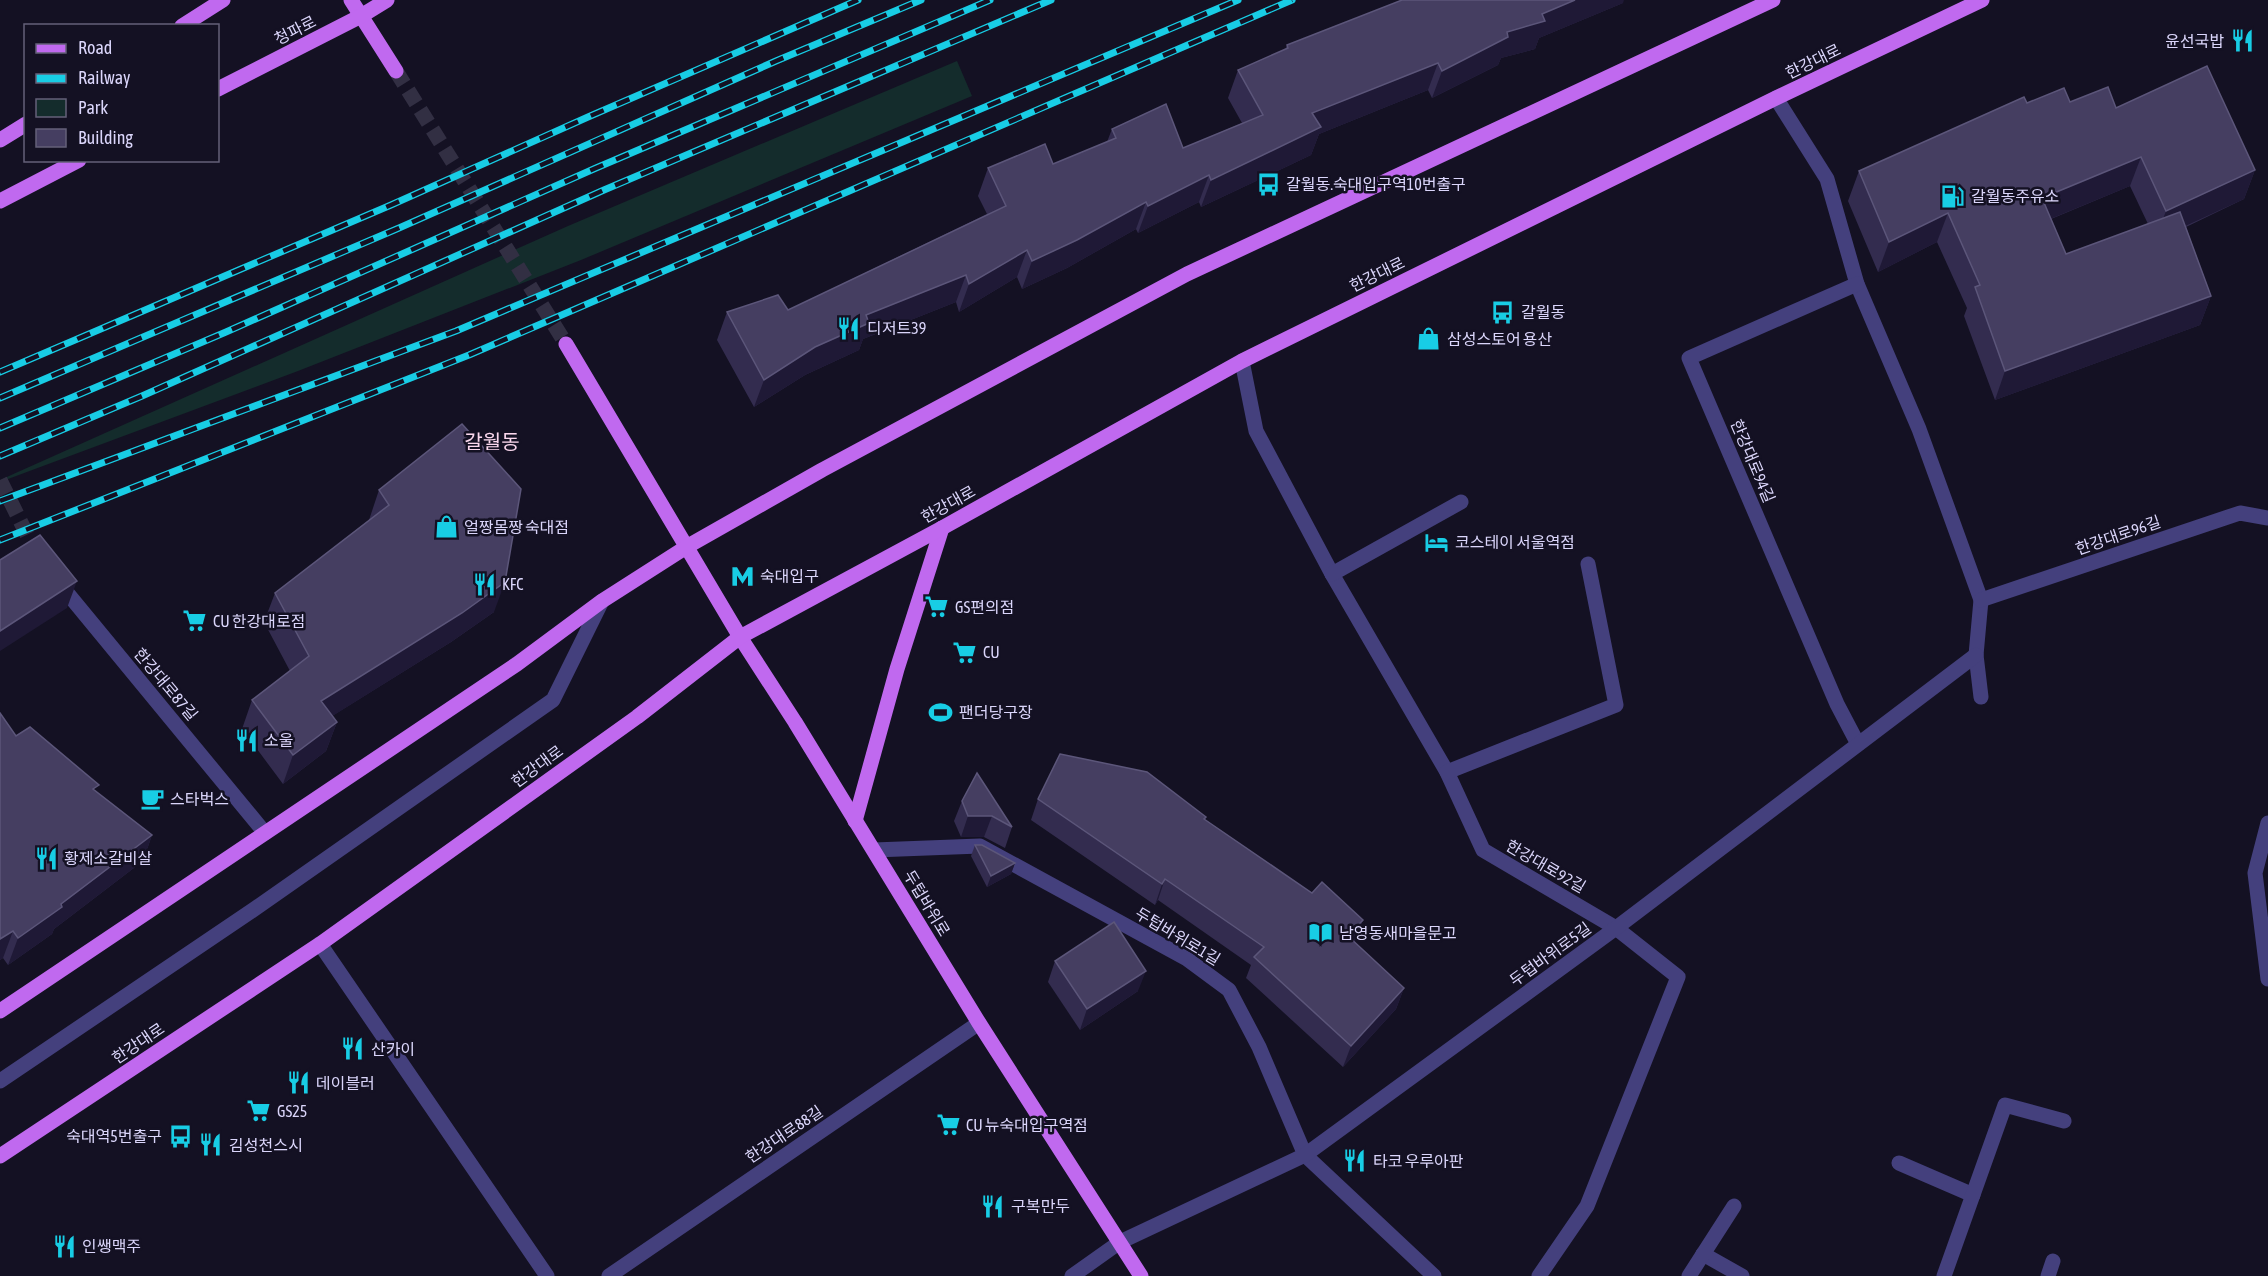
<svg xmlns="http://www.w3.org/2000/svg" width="2268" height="1276" font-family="'Asap Condensed','Noto Sans KR',sans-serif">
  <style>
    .green { fill: #142c2c }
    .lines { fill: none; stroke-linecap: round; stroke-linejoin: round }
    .minor-tunnel { stroke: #322f43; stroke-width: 15; stroke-dasharray: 15 8; stroke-linecap: butt }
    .major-tunnel { stroke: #322f43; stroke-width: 15; stroke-dasharray: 15 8; stroke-linecap: butt }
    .minor { stroke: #44407d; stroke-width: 15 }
    .major { stroke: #c069ef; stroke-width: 15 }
    .rail-casing { stroke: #18cde5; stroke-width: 7 }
    .rail { stroke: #141123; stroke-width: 4.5; stroke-dasharray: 14; stroke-linecap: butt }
    .wall { fill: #332c4f; fill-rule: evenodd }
    .shaded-wall { fill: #1f1936 }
    .building { fill: #453e61; stroke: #5c567a; stroke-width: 1.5 }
    .labels { text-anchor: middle; stroke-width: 5; stroke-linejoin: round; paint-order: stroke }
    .street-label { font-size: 16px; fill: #dbd6fb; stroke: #141123 }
    .poi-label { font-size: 16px; fill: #dbd6fb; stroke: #141123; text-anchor: start }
    .quarter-label { font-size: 20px; fill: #fbd8ee; stroke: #141123 }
  </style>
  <rect width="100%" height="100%" fill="#141123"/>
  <!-- green -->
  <polygon class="green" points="957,61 972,96 581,260 298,371 0,482 0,480 568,226"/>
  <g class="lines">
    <!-- minor-tunnel -->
    <polyline class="minor-tunnel" points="0,480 39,559"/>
    <!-- major-tunnel -->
    <polyline class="major-tunnel" points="396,71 566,344"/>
    <!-- minor -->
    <g class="minor">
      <polyline points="1776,98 1827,179 1857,284 1919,429 1981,600 1976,655 1981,697"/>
      <polyline points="1857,284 1689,358 1837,704 1858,744"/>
      <polyline points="1242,361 1256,431 1332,574 1447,772 1483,850 1616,928 1678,977 1587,1206 1539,1276"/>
      <polyline points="1332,574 1461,502"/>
      <polyline points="59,583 265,833"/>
      <polyline points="1981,600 2240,513 2268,518"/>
      <polyline points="1447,772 1616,705 1588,564"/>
      <polyline points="2268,823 2255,873 2268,979"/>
      <polyline points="874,850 980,846 1187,959 1229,990 1259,1047 1305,1155 1434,1276"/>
      <polyline points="320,944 547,1276"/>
      <polyline points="0,1081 253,910 553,700 602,601"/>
      <polyline points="1899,1163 1973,1195"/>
      <polyline points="1703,1254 1742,1276"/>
      <polyline points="609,1276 979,1023"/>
      <polyline points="1072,1276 1120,1242 1305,1155 1616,928 1976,655"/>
      <polyline points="1689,1276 1734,1206"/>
      <polyline points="1944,1276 2005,1105 2064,1121"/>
      <polyline points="2048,1276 2053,1261"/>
    </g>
    <!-- major -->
    <g class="major">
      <polyline points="351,0 396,71"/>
      <polyline points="182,26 223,0"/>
      <polyline points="218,89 361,16 387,0"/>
      <polyline points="0,140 26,124"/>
      <polyline points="0,201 79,160"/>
      <polyline points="566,344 740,637 795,722 979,1023 1141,1276"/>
      <polyline points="855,821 897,669 942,528"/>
      <polyline points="0,1011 517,664 602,601 688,546 822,470 1187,274 1773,0"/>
      <polyline points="0,1156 320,944 637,717 740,637 942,528 1242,361 1776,98 1982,0"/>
    </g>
    <defs>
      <g id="rail">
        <polyline points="0,372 391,205 588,117 858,0"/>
        <polyline points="0,398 399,228 776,61 921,0"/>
        <polyline points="0,428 226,332 596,168 990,0"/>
        <polyline points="0,456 142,396 604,190 1051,0"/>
        <polyline points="0,501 456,331 1238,0"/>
        <polyline points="0,540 469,355 1292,0"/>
      </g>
    </defs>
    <!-- rail casing -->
    <use href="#rail" class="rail-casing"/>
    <!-- rail -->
    <use href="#rail" class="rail"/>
  </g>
  <!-- wall -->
  <g class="wall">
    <polygon points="1623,3 1539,38 1535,49 1501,58 1498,65 1432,98 1428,90 1319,134 1311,155 1201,207 1199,202 1138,233 1136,229 1067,268 1022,289 1017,277 959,312 956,302 863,339 859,350 805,375 754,407 717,340 727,312 788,310 987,214 978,196 988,168 1053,164 1107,142 1112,129 1183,148 1242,123 1228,98 1238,70 1285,50 1287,45"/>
    <path d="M2070 102 2116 108 2255 170 2244 199 2186 227 2211 296 2200 325 1995 400 1964 316 1967 308 1937 242 1878 272 1848 201 1859 171ZM2130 186 2148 224 2066 254 2051 219Z"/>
    <polygon points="379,490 494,612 451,642 332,716 337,722 326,751 283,784 242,729 252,700 290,671 264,622 275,593 369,520"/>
    <polygon points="0,713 16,736 96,792 152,835 143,861 54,929 52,934 8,965 3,958 0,960"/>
    <polygon points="1038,799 1206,817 1205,820 1312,893 1363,920 1354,942 1404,988 1396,1009 1343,1067 1246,978 1251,965 1158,900 1155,905 1031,820"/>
    <polygon points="962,801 1012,827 1005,848 984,837 961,837 954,821"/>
    <polygon points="975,845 1015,863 1011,874 987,887 971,856"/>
    <polygon points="1055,961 1138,991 1080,1030 1048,982"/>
  </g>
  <!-- shaded-wall -->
  <g class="shaded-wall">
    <polygon points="1575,0 1624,0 1623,3 1539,38 1535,49 1501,58 1498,65 1432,98 1442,71 1507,32 1542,14"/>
    <polygon points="1438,63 1428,90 1319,134 1311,155 1201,207 1211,180 1312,113"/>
    <polygon points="2141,157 2130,186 2031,227 2042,198"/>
    <polygon points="2255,170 2244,199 2155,240 2166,211"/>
    <polygon points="1209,175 1199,202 1138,233 1148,206"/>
    <polygon points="1146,202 1136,229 1067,268 1022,289 1032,261"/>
    <polygon points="1948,213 1937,242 1878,272 1889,242"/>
    <polygon points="1027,250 1017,277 959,312 969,284"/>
    <polygon points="966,275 956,302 863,339 859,350 805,375 754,407 764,380 866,315"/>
    <polygon points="2211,296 2200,325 1995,400 2005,371"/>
    <polygon points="77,581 67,608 0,651 0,631"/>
    <polygon points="505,582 494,612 451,642 310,730 321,701"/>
    <polygon points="337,722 326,751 283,784 293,755"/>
    <polygon points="968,816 992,816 984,837 961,837"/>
    <polygon points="152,835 143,861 54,929 52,934 8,965 18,938"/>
    <polygon points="1015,863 1011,874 987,887 991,876"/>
    <polygon points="1165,879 1158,900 1155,905 1162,884"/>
    <polygon points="1363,920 1355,941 1340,957 1348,936"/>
    <polygon points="13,931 3,958 0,960 0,939"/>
    <polygon points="1146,971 1138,991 1080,1030 1087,1009"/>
    <polygon points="1404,988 1396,1009 1343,1067 1351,1046"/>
  </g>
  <!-- building -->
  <g class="building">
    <polygon points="1402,0 1575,0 1542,14 1545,21 1507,32 1508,37 1442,71 1438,63 1312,113 1321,127 1211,180 1209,175 1148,206 1146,202 1077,240 1032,261 1027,250 969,284 966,275 866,315 869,323 815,347 764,380 727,312 778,295 788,310 1006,206 988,168 1045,144 1053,164 1116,138 1112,129 1166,104 1183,148 1263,115 1238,70 1288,48 1287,45"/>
    <polygon points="2207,66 2255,170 2166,211 2141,157 2042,198 2066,254 2180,212 2211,296 2005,371 1975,287 1980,285 1948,213 1889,242 1859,171 2024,97 2027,103 2064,88 2070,102 2108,87 2116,108"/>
    <polygon points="462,424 521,489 505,582 462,613 321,701 337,722 293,755 252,700 309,656 275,593 389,505 379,490"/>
    <polygon points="40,535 77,581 0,631 0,560"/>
    <polygon points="0,713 16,736 30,727 99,785 93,789 152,835 61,904 62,907 18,938 13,931 0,939"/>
    <polygon points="1060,754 1147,772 1206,817 1204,819 1312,893 1322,882 1363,920 1348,936 1404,988 1351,1046 1254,957 1264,947 1165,879 1162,884 1038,799"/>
    <polygon points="977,773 1012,827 992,816 968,816 962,801"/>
    <polygon points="975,845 982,845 1015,863 991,876"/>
    <polygon points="1114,922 1146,971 1087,1009 1055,961"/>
  </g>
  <!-- icons -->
  <defs>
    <symbol id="restaurant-bare" viewBox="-9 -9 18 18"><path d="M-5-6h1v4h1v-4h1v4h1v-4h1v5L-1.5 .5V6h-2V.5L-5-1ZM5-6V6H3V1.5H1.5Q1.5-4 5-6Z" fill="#18cde5" stroke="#141123" stroke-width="2.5" paint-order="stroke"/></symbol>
    <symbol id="bus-bare" viewBox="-9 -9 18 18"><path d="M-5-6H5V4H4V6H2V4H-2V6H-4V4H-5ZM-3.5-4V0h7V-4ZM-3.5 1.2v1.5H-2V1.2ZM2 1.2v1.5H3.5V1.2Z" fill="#18cde5" stroke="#141123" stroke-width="2.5" paint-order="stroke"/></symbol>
    <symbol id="fuel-bare" viewBox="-9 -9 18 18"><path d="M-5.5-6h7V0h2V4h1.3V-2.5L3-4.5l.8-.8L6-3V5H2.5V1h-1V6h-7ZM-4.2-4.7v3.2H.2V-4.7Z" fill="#18cde5" stroke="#141123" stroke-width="2.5" paint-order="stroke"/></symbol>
    <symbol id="shop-bare" viewBox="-9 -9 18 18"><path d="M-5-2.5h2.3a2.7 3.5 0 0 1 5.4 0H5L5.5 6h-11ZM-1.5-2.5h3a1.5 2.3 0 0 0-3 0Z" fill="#18cde5" stroke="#141123" stroke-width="2.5" paint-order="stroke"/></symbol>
    <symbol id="hotel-bare" viewBox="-9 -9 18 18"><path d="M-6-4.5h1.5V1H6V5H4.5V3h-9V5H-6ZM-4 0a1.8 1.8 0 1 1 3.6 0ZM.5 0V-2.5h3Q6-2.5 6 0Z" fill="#18cde5" stroke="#141123" stroke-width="2.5" paint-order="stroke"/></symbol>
    <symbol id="metro-bare" viewBox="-9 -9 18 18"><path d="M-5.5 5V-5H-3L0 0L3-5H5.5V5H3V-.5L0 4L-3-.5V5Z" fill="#18cde5" stroke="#141123" stroke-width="2.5" paint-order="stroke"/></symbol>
    <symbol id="supermarket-bare" viewBox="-9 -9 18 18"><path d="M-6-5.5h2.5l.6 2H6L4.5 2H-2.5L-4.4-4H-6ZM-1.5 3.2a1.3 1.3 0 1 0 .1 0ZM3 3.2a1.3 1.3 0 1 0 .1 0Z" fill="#18cde5" stroke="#141123" stroke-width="2.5" paint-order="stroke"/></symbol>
    <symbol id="stadium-bare" viewBox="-9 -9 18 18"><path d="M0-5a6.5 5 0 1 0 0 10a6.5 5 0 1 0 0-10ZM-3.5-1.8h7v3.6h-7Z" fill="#18cde5" stroke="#141123" stroke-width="2.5" paint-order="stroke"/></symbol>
    <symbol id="cafe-bare" viewBox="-9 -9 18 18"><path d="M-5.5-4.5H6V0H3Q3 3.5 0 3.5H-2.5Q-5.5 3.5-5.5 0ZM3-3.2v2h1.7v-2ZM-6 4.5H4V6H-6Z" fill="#18cde5" stroke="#141123" stroke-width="2.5" paint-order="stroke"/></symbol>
    <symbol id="library-bare" viewBox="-9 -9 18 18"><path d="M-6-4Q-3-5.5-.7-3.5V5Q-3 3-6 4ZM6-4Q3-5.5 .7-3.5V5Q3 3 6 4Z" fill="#18cde5" stroke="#141123" stroke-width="2.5" paint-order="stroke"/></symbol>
  </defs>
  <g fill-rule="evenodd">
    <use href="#restaurant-bare" x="2226" y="24" width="33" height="33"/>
    <use href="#bus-bare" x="1252" y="168" width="33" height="33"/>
    <use href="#fuel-bare" x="1936" y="180" width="33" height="33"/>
    <use href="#bus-bare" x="1486" y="296" width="33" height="33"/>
    <use href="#restaurant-bare" x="832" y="312" width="33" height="33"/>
    <use href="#shop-bare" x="1412" y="322" width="33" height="33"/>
    <use href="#shop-bare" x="430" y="510" width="33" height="33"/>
    <use href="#hotel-bare" x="1420" y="526" width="33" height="33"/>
    <use href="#metro-bare" x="726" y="560" width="33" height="33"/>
    <use href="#restaurant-bare" x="468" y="568" width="33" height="33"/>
    <use href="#supermarket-bare" x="920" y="590" width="33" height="33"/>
    <use href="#supermarket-bare" x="178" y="604" width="33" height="33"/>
    <use href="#supermarket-bare" x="948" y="636" width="33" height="33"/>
    <use href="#stadium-bare" x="924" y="696" width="33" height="33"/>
    <use href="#restaurant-bare" x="230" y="724" width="33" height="33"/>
    <use href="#cafe-bare" x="136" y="782" width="33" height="33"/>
    <use href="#restaurant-bare" x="30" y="842" width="33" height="33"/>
    <use href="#library-bare" x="1304" y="916" width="33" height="33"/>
    <use href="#restaurant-bare" x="336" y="1032" width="33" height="33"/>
    <use href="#restaurant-bare" x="282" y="1066" width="33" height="33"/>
    <use href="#supermarket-bare" x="242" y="1094" width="33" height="33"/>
    <use href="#supermarket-bare" x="932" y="1108" width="33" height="33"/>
    <use href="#bus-bare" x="164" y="1120" width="33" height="33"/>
    <use href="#restaurant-bare" x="194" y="1128" width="33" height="33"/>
    <use href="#restaurant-bare" x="1338" y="1144" width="33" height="33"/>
    <use href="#restaurant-bare" x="976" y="1190" width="33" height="33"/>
    <use href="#restaurant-bare" x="48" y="1230" width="33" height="33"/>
  </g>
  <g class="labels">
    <!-- street labels -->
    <g class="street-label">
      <text transform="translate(295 30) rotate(-27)" y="6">청파로</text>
      <text transform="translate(1813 61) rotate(-26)" y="6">한강대로</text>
      <text transform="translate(1377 274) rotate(-26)" y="6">한강대로</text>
      <text transform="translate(1753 461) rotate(67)" y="6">한강대로94길</text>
      <text transform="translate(948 504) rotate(-29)" y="6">한강대로</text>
      <text transform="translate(2118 535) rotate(-19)" y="6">한강대로96길</text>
      <text transform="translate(166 684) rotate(50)" y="6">한강대로87길</text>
      <text transform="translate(537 766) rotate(-36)" y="6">한강대로</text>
      <text transform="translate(1546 866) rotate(30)" y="6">한강대로92길</text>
      <text transform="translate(927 903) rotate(59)" y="6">두텁바위로</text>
      <text transform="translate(1178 936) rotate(31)" y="6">두텁바위로1길</text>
      <text transform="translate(1550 954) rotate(-36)" y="6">두텁바위로5길</text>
      <text transform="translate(138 1043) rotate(-34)" y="6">한강대로</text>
      <text transform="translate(784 1134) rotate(-34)" y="6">한강대로88길</text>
    </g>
    <!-- poi labels -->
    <g class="poi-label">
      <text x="2224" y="47" text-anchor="end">윤선국밥</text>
      <text x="1286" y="190">갈월동.숙대입구역10번출구</text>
      <text x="1971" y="202">갈월동주유소</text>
      <text x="1521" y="318">갈월동</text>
      <text x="867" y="334">디저트39</text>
      <text x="1447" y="345">삼성스토어 용산</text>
      <text x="464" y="533">얼짱몸짱 숙대점</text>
      <text x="1455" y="548">코스테이 서울역점</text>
      <text x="760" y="582">숙대입구</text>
      <text x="502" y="590">KFC</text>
      <text x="955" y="613">GS편의점</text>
      <text x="213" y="627">CU 한강대로점</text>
      <text x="983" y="658">CU</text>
      <text x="959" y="718">팬더당구장</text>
      <text x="264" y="746">소울</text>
      <text x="170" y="805">스타벅스</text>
      <text x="64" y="864">황제소갈비살</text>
      <text x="1339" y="939">남영동새마을문고</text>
      <text x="371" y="1055">산카이</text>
      <text x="316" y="1089">데이블러</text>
      <text x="277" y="1117">GS25</text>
      <text x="966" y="1131">CU 뉴숙대입구역점</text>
      <text x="162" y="1142" text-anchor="end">숙대역5번출구</text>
      <text x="229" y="1151">김성천스시</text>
      <text x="1373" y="1167">타코 우루아판</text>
      <text x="1011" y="1212">구복만두</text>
      <text x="82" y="1252">인쌩맥주</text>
    </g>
    <!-- quarter labels -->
    <g class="quarter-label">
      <text x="492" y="449">갈월동</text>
    </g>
  </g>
  <!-- legend -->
  <rect x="24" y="24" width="195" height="138" fill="#141123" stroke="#646079" stroke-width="1.5"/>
  <rect x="36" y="44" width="30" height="9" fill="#c069ef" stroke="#646079" stroke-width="1.5"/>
  <text x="78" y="54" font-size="18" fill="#dbd6fb">Road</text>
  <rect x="36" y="74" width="30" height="9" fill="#18cde5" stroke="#646079" stroke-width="1.5"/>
  <text x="78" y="84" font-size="18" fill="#dbd6fb">Railway</text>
  <rect x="36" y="99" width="30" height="18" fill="#142c2c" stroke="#646079" stroke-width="1.5"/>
  <text x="78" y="114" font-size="18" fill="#dbd6fb">Park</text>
  <rect x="36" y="129" width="30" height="18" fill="#453e61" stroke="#646079" stroke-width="1.5"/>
  <text x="78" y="144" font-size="18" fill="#dbd6fb">Building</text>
</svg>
